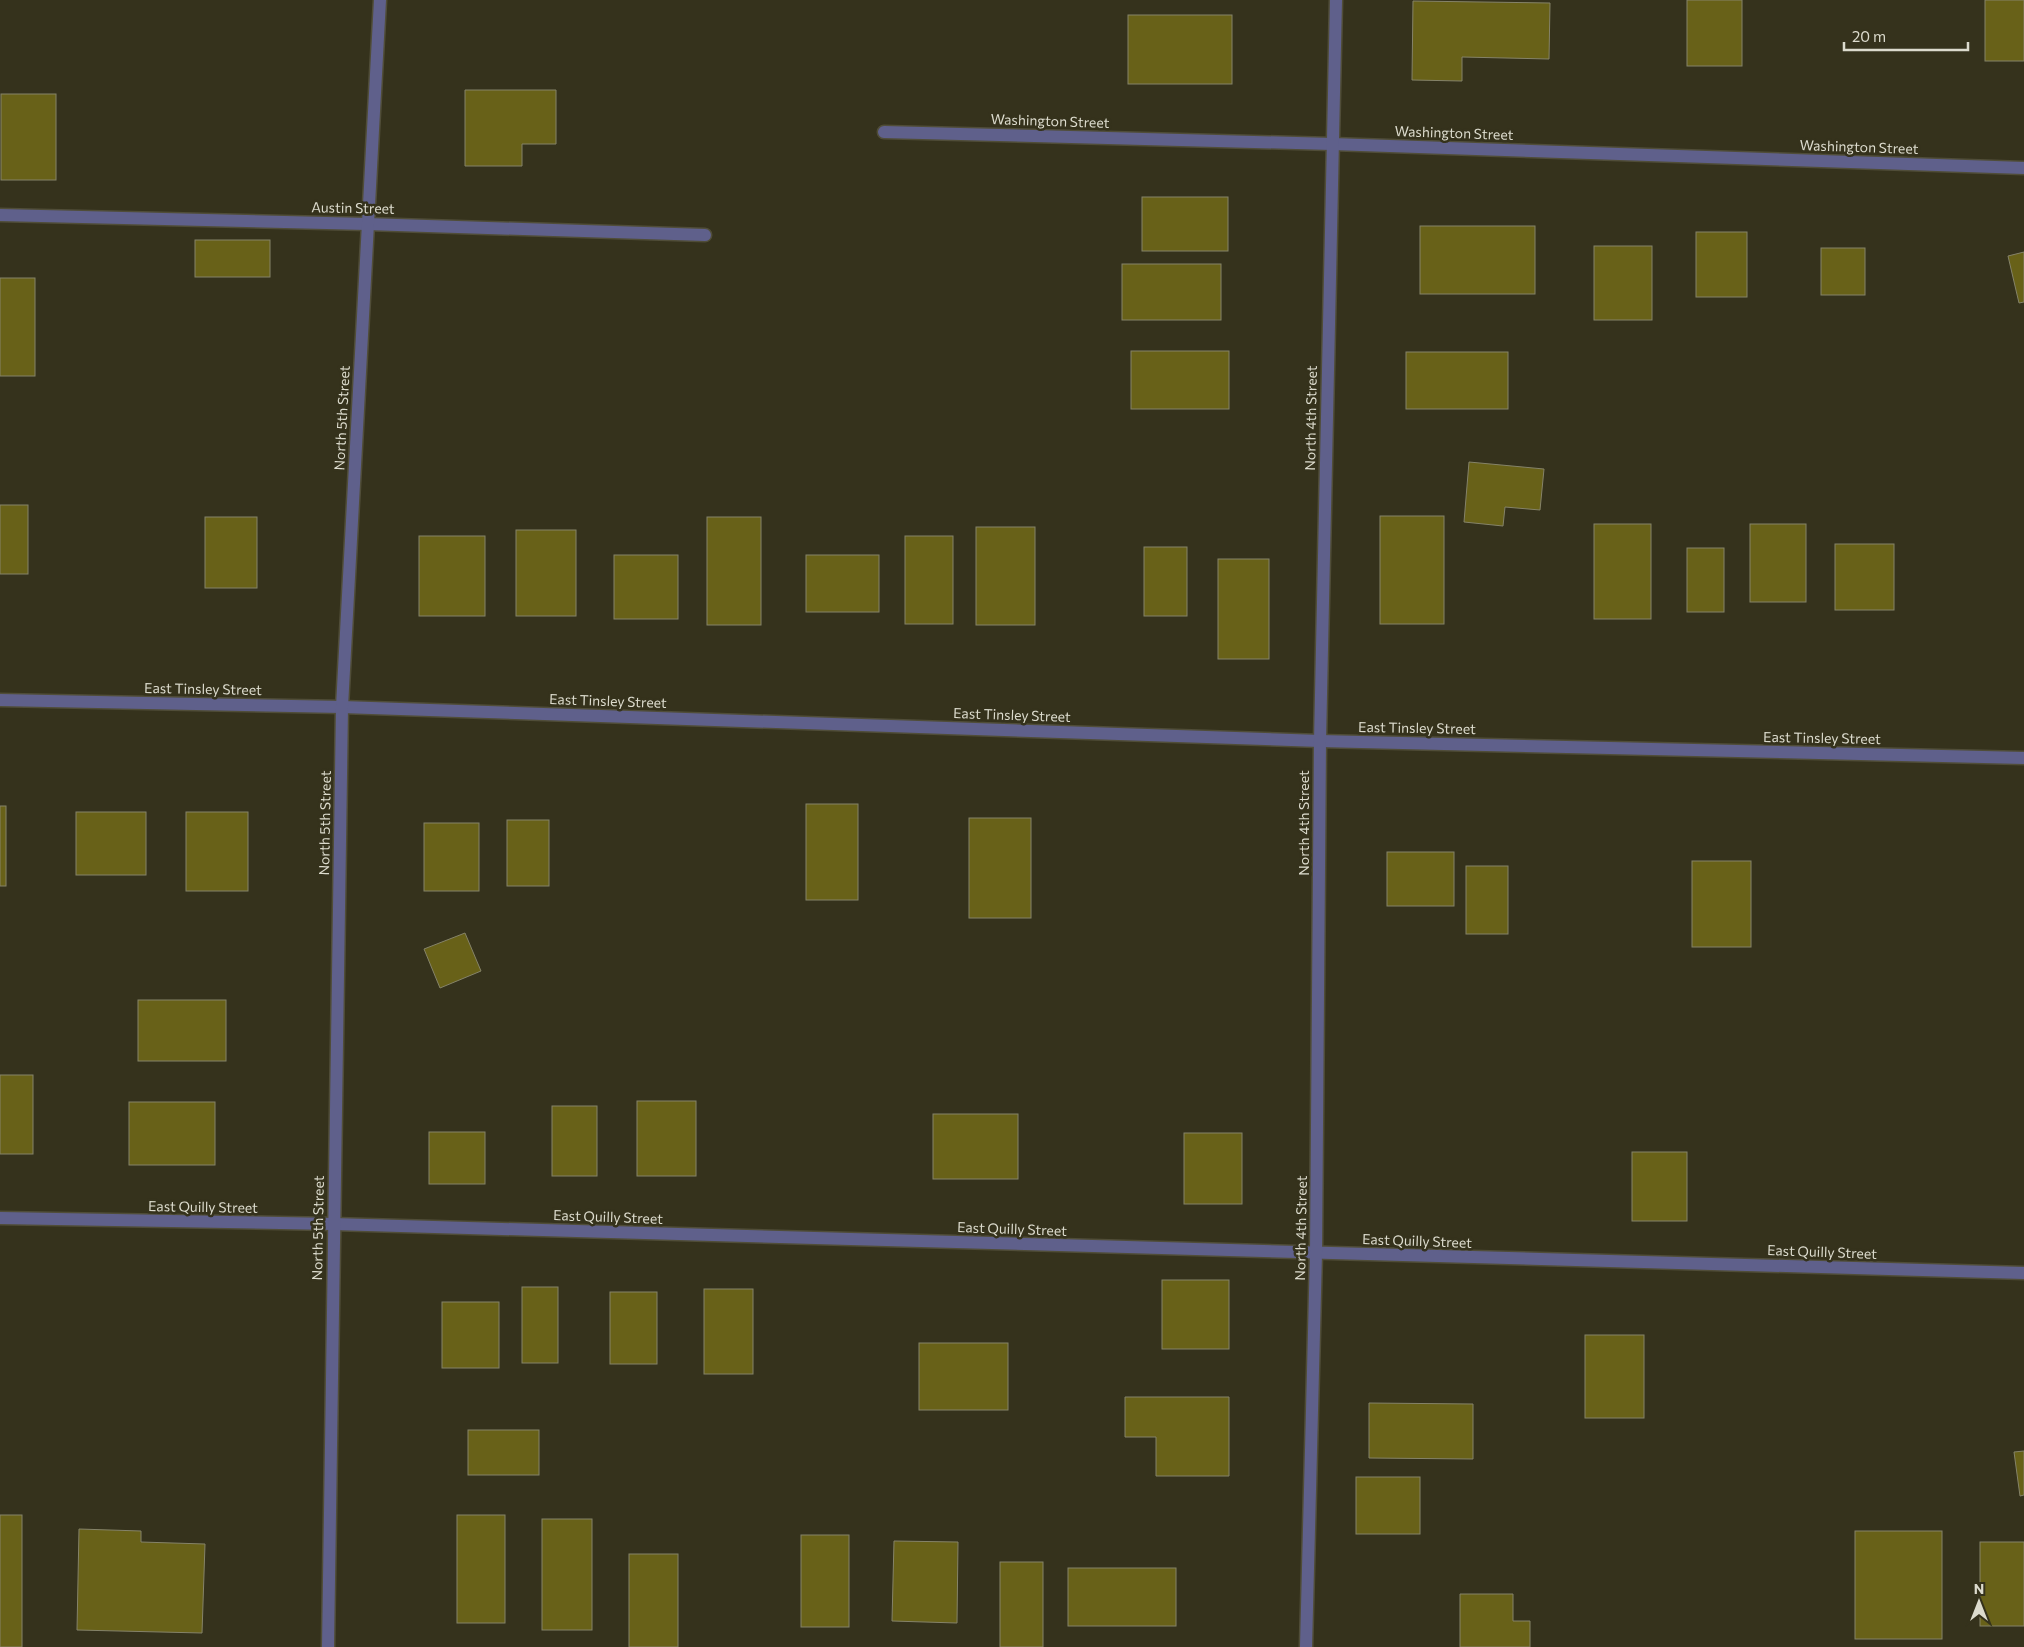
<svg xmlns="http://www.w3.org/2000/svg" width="2024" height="1647" font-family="Commissioner,sans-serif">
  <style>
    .building { fill: #686118; stroke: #858369 }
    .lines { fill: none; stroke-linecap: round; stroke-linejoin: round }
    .minor-casing { stroke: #504d38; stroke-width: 15 }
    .minor { stroke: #5f608b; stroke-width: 12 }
    .labels { text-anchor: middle; stroke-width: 5; stroke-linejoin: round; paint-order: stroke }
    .street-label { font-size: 14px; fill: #dcdbcd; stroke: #35321c }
  </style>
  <rect width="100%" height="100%" fill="#35321c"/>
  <!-- building -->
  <g class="building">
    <rect x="1687" y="0" width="55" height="66"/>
    <rect x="1985" y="0" width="39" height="61"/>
    <polygon points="1413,1 1550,3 1549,59 1462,57 1462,81 1412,80"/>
    <rect x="1128" y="15" width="104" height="69"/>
    <polygon points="465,90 556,90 556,144 522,144 522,166 465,166"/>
    <rect x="1" y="94" width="55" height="86"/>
    <rect x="1142" y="197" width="86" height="54"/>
    <rect x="1420" y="226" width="115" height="68"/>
    <rect x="1696" y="232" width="51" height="65"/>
    <rect x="195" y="240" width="75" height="37"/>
    <rect x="1594" y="246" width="58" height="74"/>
    <rect x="1821" y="248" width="44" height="47"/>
    <polygon points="2024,252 2024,302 2019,303 2008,256"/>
    <rect x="1122" y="264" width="99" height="56"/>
    <rect x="0" y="278" width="35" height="98"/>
    <rect x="1131" y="351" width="98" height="58"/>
    <rect x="1406" y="352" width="102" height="57"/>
    <polygon points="1469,462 1544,469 1540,510 1505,507 1503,526 1464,522"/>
    <rect x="0" y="505" width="28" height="69"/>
    <rect x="1380" y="516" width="64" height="108"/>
    <rect x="205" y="517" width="52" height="71"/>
    <rect x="707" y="517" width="54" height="108"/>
    <rect x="1594" y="524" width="57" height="95"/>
    <rect x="1750" y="524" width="56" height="78"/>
    <rect x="976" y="527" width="59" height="98"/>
    <rect x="516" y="530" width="60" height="86"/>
    <rect x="419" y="536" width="66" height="80"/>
    <rect x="905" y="536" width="48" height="88"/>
    <rect x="1835" y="544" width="59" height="66"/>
    <rect x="1144" y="547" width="43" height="69"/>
    <rect x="1687" y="548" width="37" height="64"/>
    <rect x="614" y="555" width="64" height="64"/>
    <rect x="806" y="555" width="73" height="57"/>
    <rect x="1218" y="559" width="51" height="100"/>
    <rect x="806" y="804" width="52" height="96"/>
    <rect x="0" y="806" width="6" height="80"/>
    <rect x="76" y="812" width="70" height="63"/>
    <rect x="186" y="812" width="62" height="79"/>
    <rect x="969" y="818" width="62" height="100"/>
    <rect x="507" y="820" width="42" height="66"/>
    <rect x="424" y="823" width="55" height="68"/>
    <rect x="1387" y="852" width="67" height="54"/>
    <rect x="1692" y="861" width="59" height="86"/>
    <rect x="1466" y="866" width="42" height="68"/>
    <polygon points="465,933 481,971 440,988 424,949"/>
    <rect x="138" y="1000" width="88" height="61"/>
    <rect x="0" y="1075" width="33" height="79"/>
    <rect x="637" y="1101" width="59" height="75"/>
    <rect x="129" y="1102" width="86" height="63"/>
    <rect x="552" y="1106" width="45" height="70"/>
    <rect x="933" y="1114" width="85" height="65"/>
    <rect x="429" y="1132" width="56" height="52"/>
    <rect x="1184" y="1133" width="58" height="71"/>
    <rect x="1632" y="1152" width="55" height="69"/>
    <rect x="1162" y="1280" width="67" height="69"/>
    <rect x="522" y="1287" width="36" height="76"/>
    <rect x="704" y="1289" width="49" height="85"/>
    <rect x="610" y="1292" width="47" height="72"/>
    <rect x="442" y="1302" width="57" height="66"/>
    <rect x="1585" y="1335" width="59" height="83"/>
    <rect x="919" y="1343" width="89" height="67"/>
    <polygon points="1125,1397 1229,1397 1229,1476 1156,1476 1156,1437 1125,1437"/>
    <polygon points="1369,1403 1473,1404 1473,1459 1369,1458"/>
    <rect x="468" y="1430" width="71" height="45"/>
    <polygon points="2024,1451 2024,1495 2020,1496 2014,1452"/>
    <rect x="1356" y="1477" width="64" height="57"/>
    <rect x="0" y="1515" width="22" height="132"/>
    <rect x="457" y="1515" width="48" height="108"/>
    <rect x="542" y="1519" width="50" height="111"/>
    <polygon points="79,1529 141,1531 141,1542 205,1544 202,1633 77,1630"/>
    <rect x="1855" y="1531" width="87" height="108"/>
    <rect x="801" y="1535" width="48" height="92"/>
    <polygon points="894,1541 958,1542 957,1623 892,1621"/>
    <rect x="1980" y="1542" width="44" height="84"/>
    <rect x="629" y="1554" width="49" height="93"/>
    <rect x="1000" y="1562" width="43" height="85"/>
    <rect x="1068" y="1568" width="108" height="58"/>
    <polygon points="1460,1594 1513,1594 1513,1621 1530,1621 1530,1647 1460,1647"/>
  </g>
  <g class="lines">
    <defs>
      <g id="minor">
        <polyline points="884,132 1332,144 2024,168"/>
        <polyline points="0,215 367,224 705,235"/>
        <polyline points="0,700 342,707 1320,741 2024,758"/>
        <polyline points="0,1218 333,1224 2024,1273"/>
        <polyline points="328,1647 342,707 380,0"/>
        <polyline points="1306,1647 1316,1253 1320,741 1336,0"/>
      </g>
    </defs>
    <!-- minor casing -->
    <use href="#minor" class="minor-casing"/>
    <!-- minor -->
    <use href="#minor" class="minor"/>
  </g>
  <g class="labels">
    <!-- street labels -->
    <g class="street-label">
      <text transform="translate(1050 121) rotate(2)" y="5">Washington Street</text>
      <text transform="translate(1454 133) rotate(2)" y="5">Washington Street</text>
      <text transform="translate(1859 147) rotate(2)" y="5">Washington Street</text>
      <text transform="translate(353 208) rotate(1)" y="5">Austin Street</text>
      <text transform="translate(342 418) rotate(-87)" y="5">North 5th Street</text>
      <text transform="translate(1311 418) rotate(-89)" y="5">North 4th Street</text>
      <text transform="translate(203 689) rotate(1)" y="5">East Tinsley Street</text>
      <text transform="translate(608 701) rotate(2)" y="5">East Tinsley Street</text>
      <text transform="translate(1012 715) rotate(2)" y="5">East Tinsley Street</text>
      <text transform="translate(1417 728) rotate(1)" y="5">East Tinsley Street</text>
      <text transform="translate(1822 738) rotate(1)" y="5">East Tinsley Street</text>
      <text transform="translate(325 823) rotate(-89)" y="5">North 5th Street</text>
      <text transform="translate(1304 823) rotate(-90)" y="5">North 4th Street</text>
      <text transform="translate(203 1207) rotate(1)" y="5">East Quilly Street</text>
      <text transform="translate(608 1217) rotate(2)" y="5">East Quilly Street</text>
      <text transform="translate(318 1228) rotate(-89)" y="5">North 5th Street</text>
      <text transform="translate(1301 1228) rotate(-89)" y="5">North 4th Street</text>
      <text transform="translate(1012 1229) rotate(2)" y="5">East Quilly Street</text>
      <text transform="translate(1417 1241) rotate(2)" y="5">East Quilly Street</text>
      <text transform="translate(1822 1252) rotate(2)" y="5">East Quilly Street</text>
    </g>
  </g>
  <!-- north arrow -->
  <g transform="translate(1979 1602)" stroke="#35321c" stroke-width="4" paint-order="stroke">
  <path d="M0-4L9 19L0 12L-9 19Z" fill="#dcdbcd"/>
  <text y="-8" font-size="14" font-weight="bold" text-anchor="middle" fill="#dcdbcd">N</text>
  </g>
  <!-- scale -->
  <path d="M1844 42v8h124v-8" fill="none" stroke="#dcdbcd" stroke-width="2.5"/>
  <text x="1852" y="42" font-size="15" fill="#dcdbcd" stroke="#35321c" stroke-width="4" paint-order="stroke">20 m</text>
</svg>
